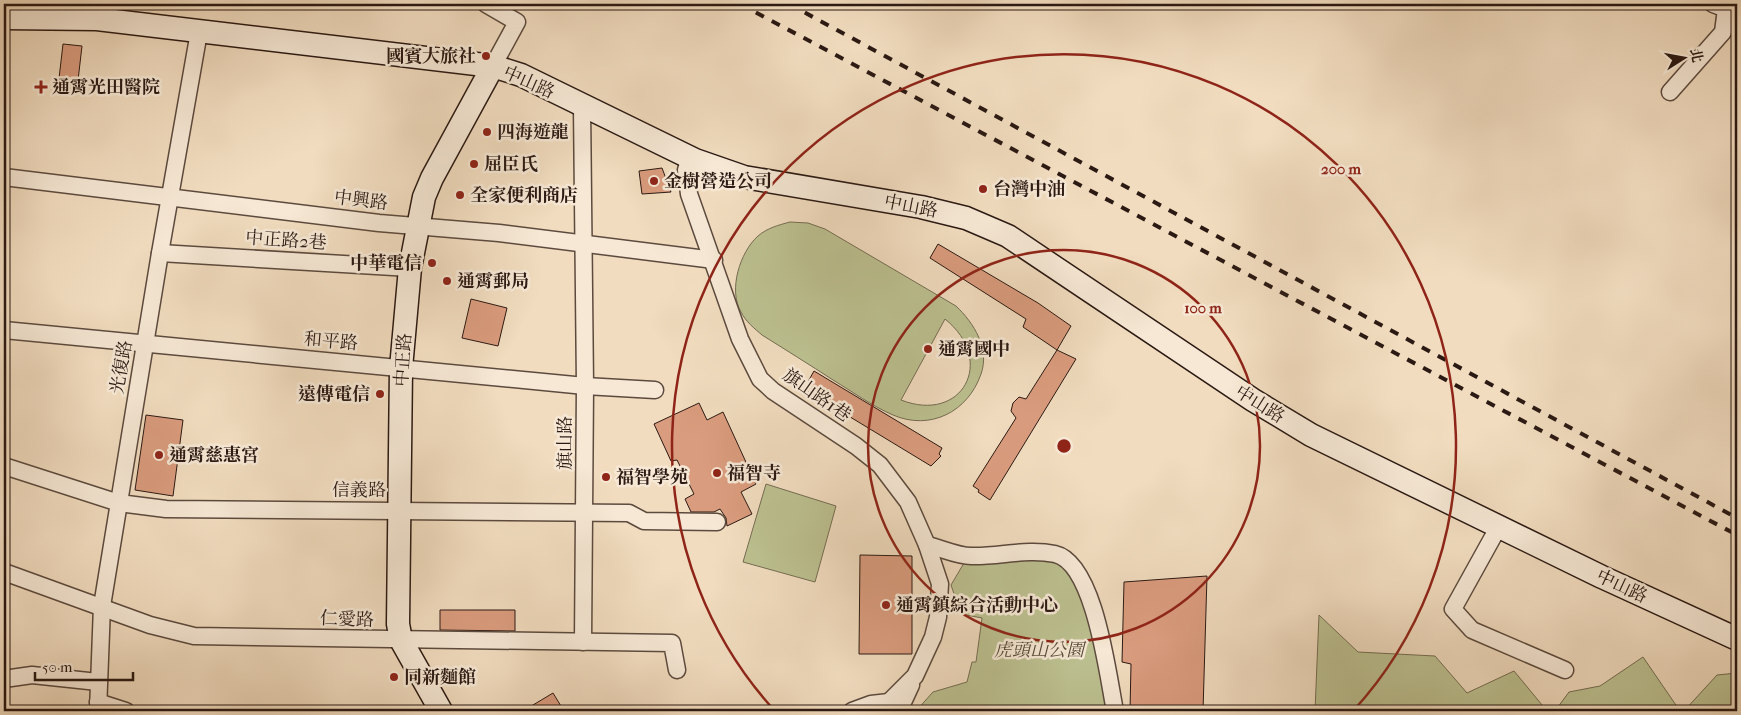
<svg xmlns="http://www.w3.org/2000/svg" width="1741" height="715" font-family="'IM FELL French Canon','Noto Serif TC',serif">
  <style>
    .green { fill: #bcc090; stroke: #746c52; fill-rule: evenodd }
    .building { fill: #da9c7e; stroke: #2b1913 }
    .lines { fill: none; stroke-linecap: round; stroke-linejoin: round }
    .street-casing { stroke: #5c4a3e; stroke-width: 19 }
    .secondary-casing { stroke: #2b1913; stroke-width: 25 }
    .street { stroke: #f6e8d5; stroke-width: 16 }
    .secondary { stroke: #f6e8d5; stroke-width: 22 }
    .rail { stroke: #2b1913; stroke-width: 4; stroke-dasharray: 9 9; stroke-linecap: butt }
    .ring { fill: none; stroke: #8f2418; stroke-width: 2.5 }
    .poi-dot { fill: #8f2418; stroke: #f6e8d5; stroke-width: 2 }
    .labels { text-anchor: middle; stroke-width: 5; stroke-linejoin: round; paint-order: stroke }
    .poi-label { font-size: 18px; font-weight: bold; fill: #2b1913; stroke: #f6e8d5; text-anchor: start }
    .street-label { font-size: 18px; fill: #2b1913; stroke: #f6e8d5 }
    .park-label { font-size: 18px; font-style: italic; fill: #564b38; stroke: #f6e8d5 }
    .centre { fill: #8f2418; stroke: #f6e8d5; stroke-width: 2.5 }
    .ring-label { font-size: 15px; text-anchor: middle; font-weight: bold; fill: #8f2418; stroke: #f6e8d5; stroke-width: 5; stroke-linejoin: round; paint-order: stroke }
  </style>
  <rect width="100%" height="100%" fill="#f1dcbf"/>
  <filter id="stains"><feTurbulence type="fractalNoise" baseFrequency=".004" numOctaves="4"/><feColorMatrix values="0 0 0 0 .2 0 0 0 0 .09 0 0 0 0 .02 0 0 0 .5 -.17"/></filter>
  <radialGradient id="worn" r=".72"><stop offset=".6" stop-color="#630" stop-opacity="0"/><stop offset="1" stop-color="#630" stop-opacity=".3"/></radialGradient>
  <!-- green -->
  <g class="green">
    <path d="M790 222 808 223 825 229 956 306C974 323 990 349 981 374 968 412 930 431 893 415 872 406 853 392 833 380 810 365 786 350 762 335 754 328 746 322 741 312 728 290 740 252 758 236 767 228 779 225 790 222ZM945 319C997 361 962 424 901 400Z"/>
    <polygon points="766,484 836,506 815,582 743,562"/>
    <polygon points="1040,556 1064,564 1084,597 1112,711 916,711 933,692 967,682 972,662 976,662 982,618 961,614 951,585 964,563"/>
    <polygon points="1319,615 1358,652 1435,656 1467,693 1514,671 1547,711 1315,711"/>
    <polygon points="1643,657 1680,711 1555,711 1569,692 1600,686"/>
    <polygon points="1737,673 1737,711 1684,711 1717,675"/>
  </g>
  <!-- building -->
  <g class="building">
    <polygon points="63,44 82,46 77,89 58,87"/>
    <polygon points="662,168 671,192 642,194 639,171"/>
    <polygon points="938,244 1038,303 1071,326 1057,350 1023,327 1026,319 930,258"/>
    <polygon points="471,299 507,308 498,346 462,338"/>
    <polygon points="1057,350 1076,359 990,500 978,492 979,490 973,486 1016,418 1011,411 1013,403 1019,397 1026,399"/>
    <polygon points="814,371 942,448 939,454 941,456 931,466 804,389"/>
    <polygon points="699,403 707,420 723,412 756,484 741,492 752,514 727,526 726,518 720,509 714,512 691,512 685,499 694,494 677,460 671,461 654,424"/>
    <polygon points="146,415 183,420 173,496 135,490"/>
    <polygon points="860,555 912,556 912,654 859,654"/>
    <polygon points="1207,576 1203,711 1130,711 1131,664 1122,662 1124,582"/>
    <polygon points="440,610 515,610 515,631 440,630"/>
    <polygon points="553,693 564,711 523,711"/>
  </g>
  <g class="lines">
    <defs>
      <g id="street">
        <polyline points="486,4 517,22 493,66"/>
        <polyline points="59,18 63,4"/>
        <polyline points="1670,92 1723,32 1726,9 1713,4"/>
        <polyline points="582,106 585,386 583,642"/>
        <polyline points="690,157 686,170 689,194 740,339 760,379 773,391 856,446 880,465 908,502 927,545 940,584 938,617 933,637 915,676 889,702 885,711"/>
        <polyline points="4,177 379,223 499,233 714,260"/>
        <polyline points="160,253 410,268"/>
        <polyline points="4,330 585,386 655,390"/>
        <polyline points="4,466 119,503 166,509 629,513 644,521 717,522"/>
        <polyline points="1499,526 1453,609 1472,630 1565,670"/>
        <path d="M927 545C941 548 957 556 971 556 999 557 1027 548 1055 554 1095 563 1108 677 1115 711"/>
        <polyline points="4,572 150,625 194,636 672,643 677,670"/>
        <polyline points="4,679 32,675 98,682"/>
        <polyline points="98,702 126,711"/>
        <polyline points="98,711 102,606 160,253 199,32"/>
        <polyline points="852,711 871,704 889,702"/>
        <polyline points="899,711 911,685"/>
      </g>
      <g id="secondary">
        <polyline points="4,18 97,19 493,66 521,75 695,160 744,177 921,207 966,218 1008,236 1253,400 1311,435 1602,577 1737,639"/>
        <polyline points="441,711 401,640 398,624 401,368 410,268 424,197 432,178 493,66"/>
      </g>
    </defs>
    <!-- street casing -->
    <use href="#street" class="street-casing"/>
    <!-- secondary casing -->
    <use href="#secondary" class="secondary-casing"/>
    <!-- street -->
    <use href="#street" class="street"/>
    <!-- secondary -->
    <use href="#secondary" class="secondary"/>
    <!-- rail -->
    <g class="rail">
      <polyline points="740,4 1737,535"/>
      <polyline points="789,4 1737,518"/>
    </g>
  </g>
  <!-- distance rings -->
  <g class="ring">
    <circle cx="1064" cy="446" r="196"/>
    <path d="M775 711A392 392 0 1 1 1353 711"/>
  </g>
  <!-- markers -->
  <g class="poi-dot">
    <circle cx="486" cy="56" r="5"/>
    <path d="M38.5 79.5h5v5h5v5h-5v5h-5v-5h-5v-5h5z"/>
    <circle cx="487" cy="132" r="5"/>
    <circle cx="474" cy="164" r="5"/>
    <circle cx="654" cy="181" r="5"/>
    <circle cx="983" cy="189" r="5"/>
    <circle cx="460" cy="195" r="5"/>
    <circle cx="432" cy="263" r="5"/>
    <circle cx="447" cy="281" r="5"/>
    <circle cx="928" cy="349" r="5"/>
    <circle cx="380" cy="394" r="5"/>
    <circle cx="159" cy="455" r="5"/>
    <circle cx="717" cy="473" r="5"/>
    <circle cx="606" cy="477" r="5"/>
    <circle cx="886" cy="605" r="5"/>
    <circle cx="394" cy="677" r="5"/>
  </g>
  <g class="labels">
    <!-- poi labels -->
    <g class="poi-label">
      <text x="476" y="62" text-anchor="end">國賓大旅社</text>
      <text x="52" y="93">通霄光田醫院</text>
      <text x="497" y="138">四海遊龍</text>
      <text x="484" y="170">屈臣氏</text>
      <text x="664" y="187">金樹營造公司</text>
      <text x="993" y="195">台灣中油</text>
      <text x="470" y="201">全家便利商店</text>
      <text x="422" y="269" text-anchor="end">中華電信</text>
      <text x="457" y="287">通霄郵局</text>
      <text x="938" y="355">通霄國中</text>
      <text x="370" y="400" text-anchor="end">遠傳電信</text>
      <text x="169" y="461">通霄慈惠宮</text>
      <text x="727" y="479">福智寺</text>
      <text x="616" y="483">福智學苑</text>
      <text x="896" y="611">通霄鎮綜合活動中心</text>
      <text x="404" y="683">同新麵館</text>
    </g>
    <!-- street labels -->
    <g class="street-label">
      <text transform="translate(529 82) rotate(24)" y="6">中山路</text>
      <text transform="translate(361 200) rotate(7)" y="6">中興路</text>
      <text transform="translate(911 206) rotate(11)" y="6">中山路</text>
      <text transform="translate(286 240) rotate(4)" y="6">中正路2巷</text>
      <text transform="translate(331 341) rotate(5)" y="6">和平路</text>
      <text transform="translate(403 360) rotate(-86)" y="6">中正路</text>
      <text transform="translate(121 367) rotate(-80)" y="6">光復路</text>
      <text transform="translate(817 395) rotate(35)" y="6">旗山路1巷</text>
      <text transform="translate(1260 404) rotate(32)" y="6">中山路</text>
      <text transform="translate(565 443) rotate(-90)" y="6">旗山路</text>
      <text x="359" y="496">信義路</text>
      <text transform="translate(1622 586) rotate(25)" y="6">中山路</text>
      <text transform="translate(347 619) rotate(2)" y="6">仁愛路</text>
    </g>
    <!-- park labels -->
    <g class="park-label">
      <text x="1039" y="656">虎頭山公園</text>
    </g>
  </g>
  <circle cx="1064" cy="446" r="8" class="centre"/>
  <g class="ring-label">
    <text x="1341" y="174">200 m</text>
    <text x="1203" y="313">100 m</text>
  </g>
  <!-- margin -->
  <rect width="1741" height="715" fill="none" stroke="#f1dcbf" stroke-width="20"/>
  <rect x="5" y="5" width="1731" height="705" fill="none" stroke="#2b1913" stroke-width="2.5"/>
  <rect x="10" y="10" width="1721" height="695" fill="none" stroke="#2b1913"/>
  <!-- north arrow -->
  <g transform="translate(1684 58) rotate(79)" stroke="#f6e8d5" stroke-width="4" paint-order="stroke">
  <path d="M0-4L9 19L0 12L-9 19Z" fill="#2b1913"/>
  <text y="-8" font-size="14" font-weight="bold" text-anchor="middle" fill="#2b1913">北</text>
  </g>
  <!-- scale -->
  <path d="M35 672v8h98v-8" fill="none" stroke="#2b1913" stroke-width="2.5"/>
  <text x="42" y="672" font-size="15" fill="#2b1913" stroke="#f6e8d5" stroke-width="4" paint-order="stroke">50 m</text>
  <rect width="100%" height="100%" filter="url(#stains)"/>
  <rect width="100%" height="100%" fill="url(#worn)"/>
</svg>
